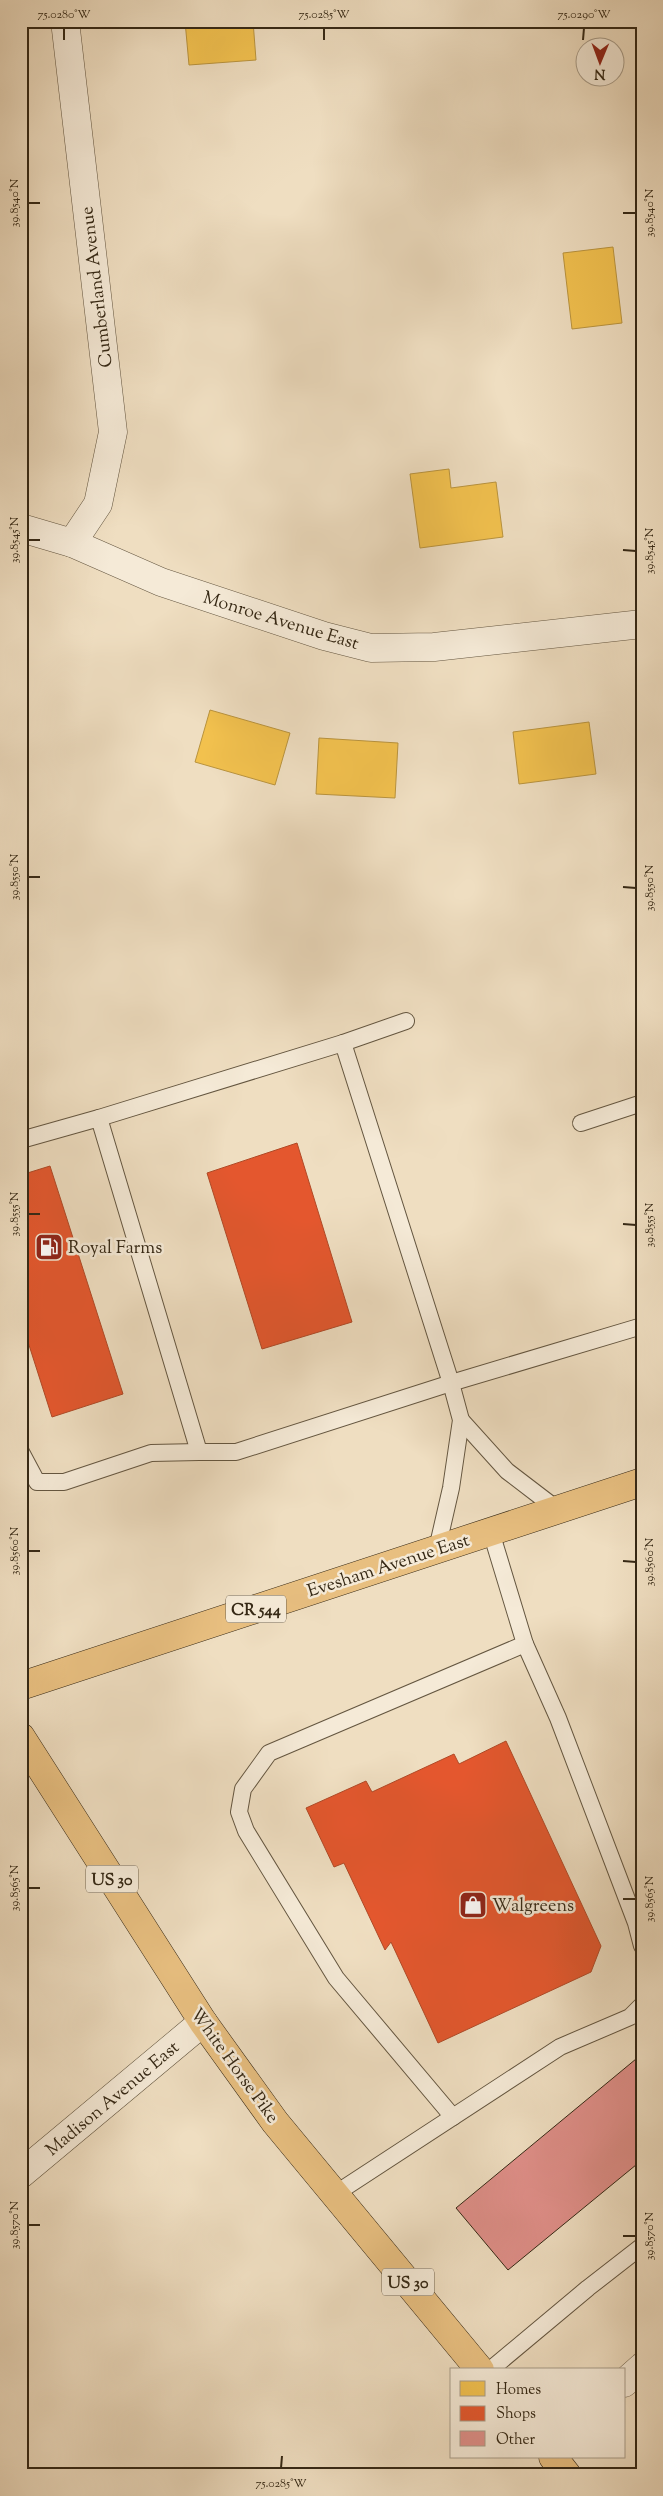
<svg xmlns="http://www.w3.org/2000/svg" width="663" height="2496" font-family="'Sorts Mill Goudy',serif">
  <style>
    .homes { fill: #f2c14e; stroke: #b9933d }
    .shops { fill: #e4572e; stroke: #b04926 }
    .building { fill: #df8f89; stroke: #352815 }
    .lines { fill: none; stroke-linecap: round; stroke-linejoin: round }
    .lane-casing { stroke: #645640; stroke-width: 18 }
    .street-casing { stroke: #645640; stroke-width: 29 }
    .primary-casing { stroke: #352815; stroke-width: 29 }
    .highway-casing { stroke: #352815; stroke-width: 29 }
    .lane { stroke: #f5ead7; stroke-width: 16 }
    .street { stroke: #f5ead7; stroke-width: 28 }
    .primary { stroke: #e8bf80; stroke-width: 28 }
    .highway { stroke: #e8bf80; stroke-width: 28 }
    .ticks { fill: none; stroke: #352815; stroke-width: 2 }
    .labels { text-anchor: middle; stroke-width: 5; stroke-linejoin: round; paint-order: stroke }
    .shield { fill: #f5ead7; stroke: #6f624f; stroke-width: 1 }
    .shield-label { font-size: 16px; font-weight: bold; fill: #352815 }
    .street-label { font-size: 18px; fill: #352815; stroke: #f5ead7 }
    .poi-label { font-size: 18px; fill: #352815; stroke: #f5ead7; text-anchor: start }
    .neatline { fill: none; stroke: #352815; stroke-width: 2 }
    .ticks-label { font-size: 12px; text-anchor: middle; fill: #352815 }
  </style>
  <rect width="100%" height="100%" fill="#efdec1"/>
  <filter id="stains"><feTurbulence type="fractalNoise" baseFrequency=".004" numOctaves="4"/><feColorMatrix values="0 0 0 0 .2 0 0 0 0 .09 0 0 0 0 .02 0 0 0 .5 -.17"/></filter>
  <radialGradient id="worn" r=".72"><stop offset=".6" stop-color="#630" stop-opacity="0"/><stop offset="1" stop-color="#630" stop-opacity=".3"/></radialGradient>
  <!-- homes -->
  <g class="homes">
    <polygon points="185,21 253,21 256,60 189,65"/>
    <polygon points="613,247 622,323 572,329 563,253"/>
    <polygon points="449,469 451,488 496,482 503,537 420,548 410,474"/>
    <polygon points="210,710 290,733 275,785 195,762"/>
    <polygon points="589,722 596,774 519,784 513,732"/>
    <polygon points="319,738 398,743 395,798 316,794"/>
  </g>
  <!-- shops -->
  <g class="shops">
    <polygon points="297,1143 352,1322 262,1349 207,1173"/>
    <polygon points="50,1166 123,1394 52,1417 21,1320 21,1175"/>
    <polygon points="506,1741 601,1946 591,1972 438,2043 391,1942 385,1950 344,1863 334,1867 306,1808 366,1781 372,1792 454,1754 459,1764"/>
  </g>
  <!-- building -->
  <polygon class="building" points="642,2054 642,2160 508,2270 456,2208"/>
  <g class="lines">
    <defs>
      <g id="lane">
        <polyline points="343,1043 406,1021"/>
        <polyline points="99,1118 343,1043 451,1383 461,1420 451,1488 437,1549"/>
        <polyline points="581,1123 642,1103"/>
        <polyline points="21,1140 99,1118 199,1452 236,1452 451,1383 642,1326"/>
        <polyline points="461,1420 507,1471 558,1510"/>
        <polyline points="21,1452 37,1482 64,1482 151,1453 199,1452"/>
        <polyline points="491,1532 525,1644 558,1718 636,1923 642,1946"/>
        <polyline points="453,2117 336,1978 246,1831 239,1812 243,1789 269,1753 525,1644"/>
        <polyline points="335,2194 560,2047 630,2017 642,2005"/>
        <polyline points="490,2370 588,2288 642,2246"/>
      </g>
      <g id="street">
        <polyline points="65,21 113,432 98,504 72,543"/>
        <polyline points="21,528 72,543 161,582 324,636 371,648 434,647 642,624"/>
        <polyline points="21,2174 203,2022"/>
        <polyline points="624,2383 642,2367"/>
      </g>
      <polyline id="primary" points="21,1686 642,1482"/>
      <g id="highway">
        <polyline points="21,1737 203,2022 275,2122 480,2370"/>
        <polyline points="553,2457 567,2475"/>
      </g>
    </defs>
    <!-- lane casing -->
    <use href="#lane" class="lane-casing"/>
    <!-- street casing -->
    <use href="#street" class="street-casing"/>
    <!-- primary casing -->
    <use href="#primary" class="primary-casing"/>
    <!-- highway casing -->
    <use href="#highway" class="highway-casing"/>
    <!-- lane -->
    <use href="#lane" class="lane"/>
    <!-- street -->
    <use href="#street" class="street"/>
    <!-- primary -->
    <use href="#primary" class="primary"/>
    <!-- highway -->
    <use href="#highway" class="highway"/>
  </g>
  <!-- ticks -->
  <path class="ticks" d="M64 40V28M324 40V28M583 40 584 28M28 203H40M623 213H636M28 540H40M623 550 636 551M28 877H40M623 887 636 888M28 1214H40M623 1224 636 1225M28 1551H40M623 1561 636 1562M28 1888H40M623 1899H636M28 2225H40M623 2236H636M281 2468 282 2456"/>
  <!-- icons -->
  <defs>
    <symbol id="fuel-square" viewBox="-11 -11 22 22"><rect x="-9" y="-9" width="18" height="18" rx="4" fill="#8f2418" stroke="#f5ead7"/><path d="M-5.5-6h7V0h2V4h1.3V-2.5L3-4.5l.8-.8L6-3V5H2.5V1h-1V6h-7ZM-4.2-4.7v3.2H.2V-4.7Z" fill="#fff"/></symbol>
    <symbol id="shop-square" viewBox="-11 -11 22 22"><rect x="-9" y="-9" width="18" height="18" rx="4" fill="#8f2418" stroke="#f5ead7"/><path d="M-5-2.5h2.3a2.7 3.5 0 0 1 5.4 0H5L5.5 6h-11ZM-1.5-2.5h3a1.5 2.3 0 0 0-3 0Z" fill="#fff"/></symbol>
  </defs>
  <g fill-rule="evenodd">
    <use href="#fuel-square" x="33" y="1231" width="32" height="32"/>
    <use href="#shop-square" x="457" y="1889" width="32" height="32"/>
  </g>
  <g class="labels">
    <!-- shield labels -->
    <g class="shield">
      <rect x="226" y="1595.5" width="60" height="27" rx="4"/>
      <rect x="86" y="1865.5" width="52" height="27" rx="4"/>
      <rect x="382" y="2268.5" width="52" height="27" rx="4"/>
    </g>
    <g class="shield-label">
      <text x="256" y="1615">CR 544</text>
      <text x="112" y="1885">US 30</text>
      <text x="408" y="2288">US 30</text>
    </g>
    <!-- street labels -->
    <g class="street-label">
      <text transform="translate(96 287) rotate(-97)" y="6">Cumberland Avenue</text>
      <text transform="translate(281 620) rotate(17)" y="6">Monroe Avenue East</text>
      <text transform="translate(388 1565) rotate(-18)" y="6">Evesham Avenue East</text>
      <text transform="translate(235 2065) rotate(54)" y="6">White Horse Pike</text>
      <text transform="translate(112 2098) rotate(-40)" y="6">Madison Avenue East</text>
    </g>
    <!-- poi labels -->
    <g class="poi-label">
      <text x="68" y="1253">Royal Farms</text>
      <text x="492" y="1911">Walgreens</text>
    </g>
  </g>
  <!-- margin -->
  <rect width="663" height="2496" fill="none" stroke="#efdec1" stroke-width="55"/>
  <!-- legend -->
  <rect x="450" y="2368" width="175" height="90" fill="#f5ead7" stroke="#a89c89"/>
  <rect x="460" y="2381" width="25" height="15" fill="#f2c14e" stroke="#a89c89"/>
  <text x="496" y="2394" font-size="15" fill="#352815">Homes</text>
  <rect x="460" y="2406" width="25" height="15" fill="#e4572e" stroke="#a89c89"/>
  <text x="496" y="2418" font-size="15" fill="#352815">Shops</text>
  <rect x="460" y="2431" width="25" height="15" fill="#df8f89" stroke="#a89c89"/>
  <text x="496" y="2444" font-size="15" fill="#352815">Other</text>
  <!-- north arrow -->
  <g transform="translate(600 62) rotate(181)"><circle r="24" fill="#f5ead7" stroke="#a89c89"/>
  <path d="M0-4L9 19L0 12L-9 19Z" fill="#8f2418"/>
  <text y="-8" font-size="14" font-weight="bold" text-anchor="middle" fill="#352815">N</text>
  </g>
  <rect x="28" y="28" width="608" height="2440" class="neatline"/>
  <g class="ticks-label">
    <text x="64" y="18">75.0280°W</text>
    <text x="324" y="18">75.0285°W</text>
    <text x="584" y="18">75.0290°W</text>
    <text transform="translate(14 203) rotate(-90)" y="4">39.8540°N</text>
    <text transform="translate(649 213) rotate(-90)" y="4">39.8540°N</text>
    <text transform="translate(14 540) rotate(-90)" y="4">39.8545°N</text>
    <text transform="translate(649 551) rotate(-90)" y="4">39.8545°N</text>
    <text transform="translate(14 877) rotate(-90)" y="4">39.8550°N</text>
    <text transform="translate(649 888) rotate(-90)" y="4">39.8550°N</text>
    <text transform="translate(14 1214) rotate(-90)" y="4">39.8555°N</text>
    <text transform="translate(649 1225) rotate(-90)" y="4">39.8555°N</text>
    <text transform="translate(14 1551) rotate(-90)" y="4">39.8560°N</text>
    <text transform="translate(649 1562) rotate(-90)" y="4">39.8560°N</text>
    <text transform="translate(14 1888) rotate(-90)" y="4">39.8565°N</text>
    <text transform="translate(649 1899) rotate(-90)" y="4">39.8565°N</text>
    <text transform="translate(14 2225) rotate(-90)" y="4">39.8570°N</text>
    <text transform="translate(649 2236) rotate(-90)" y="4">39.8570°N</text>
    <text x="281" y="2487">75.0285°W</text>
  </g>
  <rect width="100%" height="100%" filter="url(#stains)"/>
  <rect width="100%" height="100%" fill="url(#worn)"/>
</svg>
